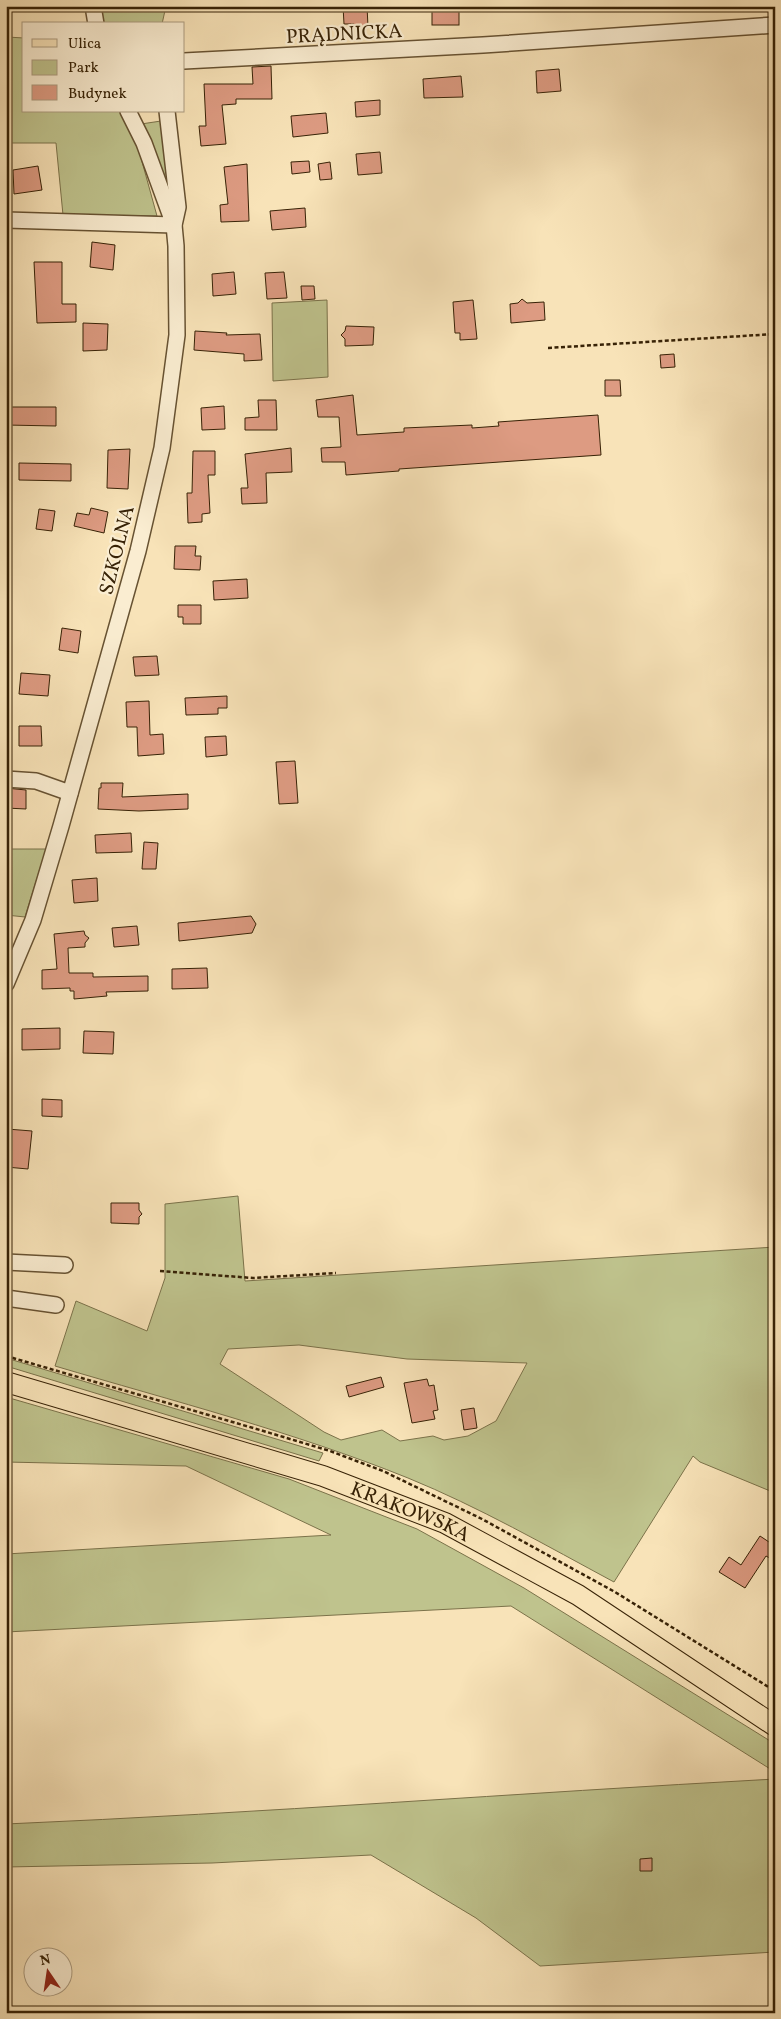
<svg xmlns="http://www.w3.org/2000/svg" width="781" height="2019" font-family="Vollkorn,serif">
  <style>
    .green { fill: #bfc38d; stroke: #7b724a; fill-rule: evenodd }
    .building { fill: #dd9b82; stroke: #372206 }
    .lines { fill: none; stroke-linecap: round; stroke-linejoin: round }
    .minor-casing { stroke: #675232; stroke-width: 18 }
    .major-casing { stroke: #372206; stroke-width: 22 }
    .path { stroke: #372206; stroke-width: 2.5; stroke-dasharray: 4 2.5; stroke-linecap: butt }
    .minor { stroke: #faedd1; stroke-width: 15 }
    .major { stroke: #f8e3b8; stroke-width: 20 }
    .labels { text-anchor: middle; stroke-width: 4.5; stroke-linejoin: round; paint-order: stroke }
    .street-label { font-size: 20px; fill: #372206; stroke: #faedd1 }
  </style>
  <rect width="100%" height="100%" fill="#f8e3b8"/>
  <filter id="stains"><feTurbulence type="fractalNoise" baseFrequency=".004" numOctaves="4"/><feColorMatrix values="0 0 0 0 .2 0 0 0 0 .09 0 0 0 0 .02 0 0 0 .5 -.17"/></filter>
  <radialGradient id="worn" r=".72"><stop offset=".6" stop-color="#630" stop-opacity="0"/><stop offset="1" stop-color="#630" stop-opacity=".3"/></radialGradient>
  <!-- green -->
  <g class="green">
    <polygon points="100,6 166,6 162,24 103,24"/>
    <polygon points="7,37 24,38 24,111 121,111 138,147 157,216 63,215 56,143 10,143"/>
    <polygon points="161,121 169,195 141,124"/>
    <polygon points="327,300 328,377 273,381 272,303"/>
    <polygon points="6,849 46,849 25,917 6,915"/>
    <path d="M238 1196 245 1281 775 1247V1493L700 1462 693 1456 614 1582C547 1546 479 1507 408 1478 294 1432 173 1401 55 1366L76 1301 147 1331 165 1278V1204ZM299 1345 407 1359 527 1363 496 1421 468 1436 444 1440 433 1436 400 1441 382 1430 341 1440 324 1432 220 1364 228 1349Z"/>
    <polygon points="6,1358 323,1453 319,1461 6,1366"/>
    <polygon points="6,1397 289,1479 417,1529 524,1588 775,1744 775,1772 511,1606 6,1632 6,1554 331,1535 186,1466 6,1462"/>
    <path d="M775 1779V1952L540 1966 476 1918 371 1855 212 1863 6 1867V1824C263 1813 518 1793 775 1779Z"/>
  </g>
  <!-- building -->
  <g class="building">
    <polygon points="343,6 367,6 368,27 354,27 354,24 344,24"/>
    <rect x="432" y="6" width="27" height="19"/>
    <polygon points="271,66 272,99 236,99 236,104 222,105 226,144 201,146 199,126 206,126 204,84 253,84 252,67"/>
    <polygon points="559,69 561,91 537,93 536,71"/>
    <polygon points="461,76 463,97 424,98 423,79"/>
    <polygon points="380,100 380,115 356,117 355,102"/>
    <polygon points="326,113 328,133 293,137 291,116"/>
    <polygon points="380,152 382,173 358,175 356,154"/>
    <polygon points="309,161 310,172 292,174 291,162"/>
    <polygon points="330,162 332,179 320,180 318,164"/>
    <polygon points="247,164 249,221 221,222 220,205 228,204 224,167"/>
    <polygon points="38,166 42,190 14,194 13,170"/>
    <polygon points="305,208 306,227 272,230 270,211"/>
    <polygon points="92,242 115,245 113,270 90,267"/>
    <polygon points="34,262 62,262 62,304 76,304 76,322 37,323"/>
    <polygon points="234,272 236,294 213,296 212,274"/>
    <polygon points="284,272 287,298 267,299 265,273"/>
    <polygon points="301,286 314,286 315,299 302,300"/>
    <polygon points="522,299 527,303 544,302 545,320 511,323 510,304 518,303"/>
    <polygon points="473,300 477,339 460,340 460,333 455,333 453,302"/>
    <polygon points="83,323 108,324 107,350 83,351"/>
    <polygon points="346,326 374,327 373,345 345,346 345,339 341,335 345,331"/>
    <polygon points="195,331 227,333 226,335 260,334 262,360 244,361 244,354 194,350"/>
    <polygon points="674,354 675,367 661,368 660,355"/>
    <polygon points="605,380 620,380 621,396 605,396"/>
    <polygon points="353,395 357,435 404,432 404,428 472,425 472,428 499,426 498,422 598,415 601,455 399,469 399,471 346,475 345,462 322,462 321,448 341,447 339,417 318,417 316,400"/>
    <polygon points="258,400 276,400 277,430 245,430 245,418 259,417"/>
    <polygon points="224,406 225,429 202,430 201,408"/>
    <polygon points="6,407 56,407 56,426 6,425"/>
    <polygon points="291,448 292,472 266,473 267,503 242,504 241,488 248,488 245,454"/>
    <polygon points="130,449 128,489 107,488 108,450"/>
    <polygon points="193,451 215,451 215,475 208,475 210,513 202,514 202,522 188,523 187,493 192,493"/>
    <polygon points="19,463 71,464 71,481 19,480"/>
    <polygon points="91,508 108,512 104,533 74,526 77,513 89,515"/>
    <polygon points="39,509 55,511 52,531 36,529"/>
    <polygon points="175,546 196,546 195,556 201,556 200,570 174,569"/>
    <polygon points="247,579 248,598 214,600 213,581"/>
    <polygon points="178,605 201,605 201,624 183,624 183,617 178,617"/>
    <polygon points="62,628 81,631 78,653 59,650"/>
    <polygon points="157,656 159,675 135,676 133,657"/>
    <polygon points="21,673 50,675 48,696 19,694"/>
    <polygon points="227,696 227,708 218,708 218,714 186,715 185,698"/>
    <polygon points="149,701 150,735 163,734 164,754 138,756 137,727 127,727 126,702"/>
    <polygon points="19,726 41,726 42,746 19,746"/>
    <polygon points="226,736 227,755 206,757 205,737"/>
    <polygon points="295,761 298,803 279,804 276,762"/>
    <polygon points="101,783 123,783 122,797 188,794 188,809 139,811 98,809 99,788 101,788"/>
    <polygon points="6,788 26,790 26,809 6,808"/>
    <polygon points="131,833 132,852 96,853 95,835"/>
    <polygon points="144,842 158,843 156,869 142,869"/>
    <polygon points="97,878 98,901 74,903 72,880"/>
    <polygon points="251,916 256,924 252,933 179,941 178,923"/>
    <polygon points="137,926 139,945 114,947 112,928"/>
    <polygon points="84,931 85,935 89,938 85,943 85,947 68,948 69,973 93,973 93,977 148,976 148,991 106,992 107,996 74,999 74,991 70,991 70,988 42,989 42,970 57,969 54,934"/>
    <polygon points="207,968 208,988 172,989 172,969"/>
    <polygon points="60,1028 60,1049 22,1050 22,1029"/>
    <polygon points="84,1031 114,1032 113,1054 83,1053"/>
    <polygon points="42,1099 62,1100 62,1117 42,1116"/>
    <polygon points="7,1129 32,1131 28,1169 6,1167"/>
    <polygon points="111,1203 139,1203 139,1210 142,1214 139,1217 139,1224 111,1223"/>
    <polygon points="381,1377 384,1387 349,1397 346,1386"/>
    <polygon points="427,1379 429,1386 434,1385 438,1410 433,1411 435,1419 412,1423 404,1383"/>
    <polygon points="474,1408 477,1428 464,1430 461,1410"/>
    <polygon points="760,1536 775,1546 775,1561 766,1556 745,1588 719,1572 729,1557 741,1565"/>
    <polygon points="652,1858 652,1871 640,1871 640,1859"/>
  </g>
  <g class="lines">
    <defs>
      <g id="minor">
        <polyline points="93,6 96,24"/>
        <polyline points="184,61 483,45 775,25"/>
        <polyline points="6,220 174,225 144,143 128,111"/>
        <polyline points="6,779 36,781 70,793"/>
        <polyline points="6,984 33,920 61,826 138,551 162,448 177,335 176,246 174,225 178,207 167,111"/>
        <polyline points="6,1262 65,1265"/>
        <polyline points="6,1298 56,1305"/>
      </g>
      <g id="major">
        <path id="s1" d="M6 1382 323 1476 445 1523 578 1595 775 1726"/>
      </g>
    </defs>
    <!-- minor casing -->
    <use href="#minor" class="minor-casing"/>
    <!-- major casing -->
    <use href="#major" class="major-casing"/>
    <!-- path -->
    <g class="path">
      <polyline points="548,348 775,334"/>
      <polyline points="160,1271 253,1278 336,1273"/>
      <polyline points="6,1356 260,1430 330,1451 383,1471 482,1519 615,1592 775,1691"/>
    </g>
    <!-- minor -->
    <use href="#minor" class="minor"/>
    <!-- major -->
    <use href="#major" class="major"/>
  </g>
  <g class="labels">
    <!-- street labels -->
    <g class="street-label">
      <text transform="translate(344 33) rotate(-3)" y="7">PRĄDNICKA</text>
      <text transform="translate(116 550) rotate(-76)" y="7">SZKOLNA</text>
      <text dy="7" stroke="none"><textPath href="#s1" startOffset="425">KRAKOWSKA</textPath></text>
    </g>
  </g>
  <!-- margin -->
  <rect width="781" height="2019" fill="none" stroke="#f8e3b8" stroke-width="25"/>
  <rect x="8" y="8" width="766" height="2004" fill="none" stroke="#372206" stroke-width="2.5"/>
  <rect x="12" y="12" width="756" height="1994" fill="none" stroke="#372206"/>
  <!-- legend -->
  <rect x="22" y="22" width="162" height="90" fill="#faedd1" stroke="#ac9c80"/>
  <rect x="32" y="39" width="25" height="8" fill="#f8e3b8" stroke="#ac9c80"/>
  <text x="68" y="48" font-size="15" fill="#372206">Ulica</text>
  <rect x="32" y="60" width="25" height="15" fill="#bfc38d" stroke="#ac9c80"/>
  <text x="68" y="72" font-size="15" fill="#372206">Park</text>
  <rect x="32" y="85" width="25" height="15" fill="#dd9b82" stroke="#ac9c80"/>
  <text x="68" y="98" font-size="15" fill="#372206">Budynek</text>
  <!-- north arrow -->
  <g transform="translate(48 1972) rotate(347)"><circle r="24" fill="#faedd1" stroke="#ac9c80"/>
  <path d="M0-4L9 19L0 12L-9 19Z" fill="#8f2418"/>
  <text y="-8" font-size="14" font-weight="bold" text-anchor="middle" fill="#372206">N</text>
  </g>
  <rect width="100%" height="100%" filter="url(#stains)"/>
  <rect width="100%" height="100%" fill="url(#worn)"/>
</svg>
